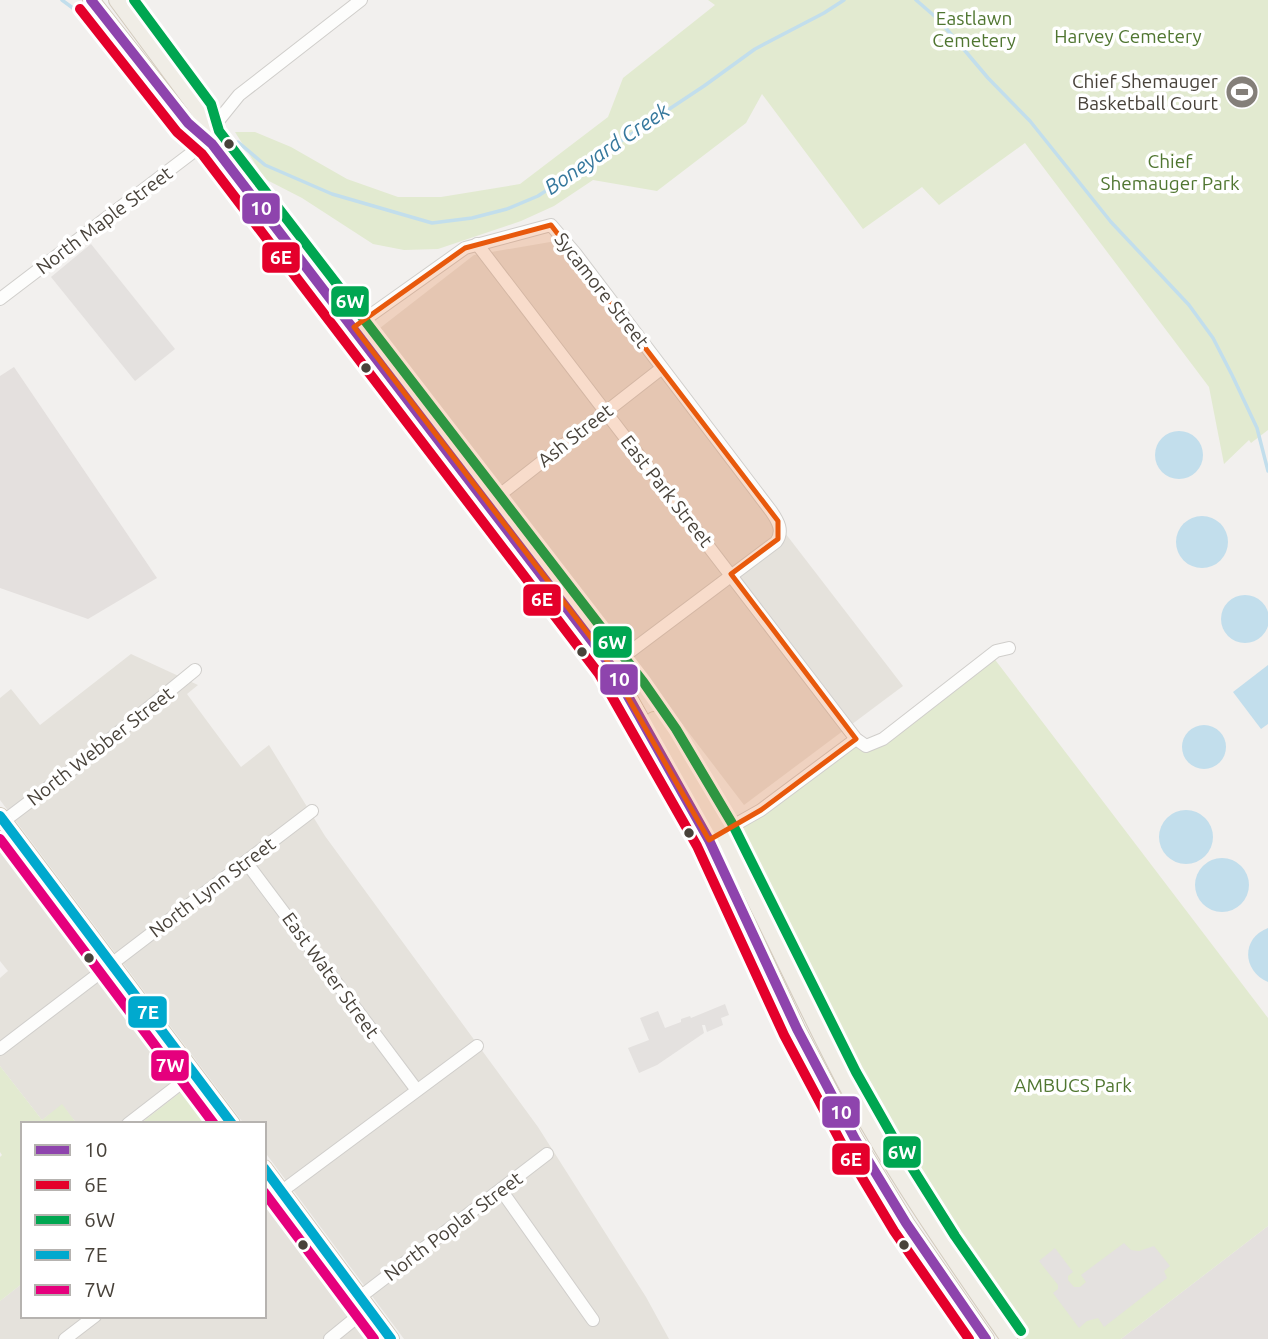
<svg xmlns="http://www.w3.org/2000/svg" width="1268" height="1339" font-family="Ubuntu,sans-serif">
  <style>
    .residential { fill: #e5e2dc }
    .industrial { fill: #e4e0de }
    .green { fill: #e2ead0 }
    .parking { fill: #e4e1df }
    .water { fill: #c2deec }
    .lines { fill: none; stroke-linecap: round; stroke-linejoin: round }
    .stream { stroke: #c2deec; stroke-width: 3.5 }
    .minor-casing { stroke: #d0cecb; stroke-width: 14 }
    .major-casing { stroke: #d3cbbd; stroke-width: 18 }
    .minor { stroke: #fdfdfc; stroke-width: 12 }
    .major { stroke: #f0ede6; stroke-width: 16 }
    .bus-1-casing { stroke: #fff; stroke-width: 16 }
    .bus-2-casing { stroke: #fff; stroke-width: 16 }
    .bus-3-casing { stroke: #fff; stroke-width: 16 }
    .bus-4-casing { stroke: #fff; stroke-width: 16 }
    .bus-5-casing { stroke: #fff; stroke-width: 16 }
    .bus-1 { stroke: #8e44ad; stroke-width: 10 }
    .bus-2 { stroke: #e4002b; stroke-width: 10 }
    .bus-3 { stroke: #00a651; stroke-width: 10 }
    .bus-4 { stroke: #00a9ce; stroke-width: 10 }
    .bus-5 { stroke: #e5007d; stroke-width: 10 }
    .marked { fill: #e8590c; fill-opacity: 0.2; stroke: #e8590c; stroke-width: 5; stroke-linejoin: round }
    .bus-dot { fill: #48423a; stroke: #fff; stroke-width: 2.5 }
    .labels { text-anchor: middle; stroke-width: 7; stroke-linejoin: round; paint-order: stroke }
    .park-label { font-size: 19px; fill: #507631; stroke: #fff }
    .poi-label { font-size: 19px; fill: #48423a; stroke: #fff; text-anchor: end }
    .street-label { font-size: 19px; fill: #48423a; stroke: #fff }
    .water-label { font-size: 21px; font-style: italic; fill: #36789d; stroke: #fff }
    .line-badge { stroke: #fff; stroke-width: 2.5 }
    .badge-label { font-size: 19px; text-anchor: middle; font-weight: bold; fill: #fff }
  </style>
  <rect width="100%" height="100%" fill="#f2f0ee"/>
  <!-- residential -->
  <g class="residential">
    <polygon points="556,241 661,372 903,686 744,805 380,328 474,255"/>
    <polygon points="131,654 198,685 187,694 241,767 269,745 325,836 538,1127 646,1297 669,1339 404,1339 264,1151 264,1124 244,1124 0,800 0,698 11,689 40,725"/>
    <polygon points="0,836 191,1084 140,1124 77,1124 62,1105 42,1120 0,1066 0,978 8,971 0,961"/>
    <polygon points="264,1182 380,1339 0,1339 0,1301 23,1283 23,1316 264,1316"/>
  </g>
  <!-- industrial -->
  <g class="industrial">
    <polygon points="14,367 157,578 88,619 0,588 0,376"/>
    <polygon points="1268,1226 1268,1339 1121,1339"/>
  </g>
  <!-- green -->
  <g class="green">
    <polygon points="708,0 1268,0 1268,430 1251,443 1249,440 1224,464 1209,387 1025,143 939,205 922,187 863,229 762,94 746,123 657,191 593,180 554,206 521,221 438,249 404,250 373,244 302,198 265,179 235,132 255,132 291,147 347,179 398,197 441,197 520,184 608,117 623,78 715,5"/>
    <polygon points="993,657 1268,1018 1268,1226 1121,1339 1009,1339 907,1187 721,833 856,739 866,746"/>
    <polygon points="0,1066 42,1120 62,1104 77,1124 23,1124 23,1283 0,1301 0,1157 2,1155 0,1152"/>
    <polygon points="191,1084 216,1117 207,1124 140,1124"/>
  </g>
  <!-- parking -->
  <g class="parking">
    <polygon points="91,244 175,349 135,381 51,277"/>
    <polygon points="725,1004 729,1015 721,1018 723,1025 707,1032 705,1025 702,1025 704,1033 657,1065 639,1073 628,1048 649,1040 640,1018 658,1011 665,1028 681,1022 681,1019 690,1016 691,1018"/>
    <polygon points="1124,1243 1131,1250 1139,1251 1154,1246 1170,1266 1164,1271 1167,1278 1104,1327 1098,1318 1087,1321 1079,1328 1053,1293 1058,1289 1058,1285 1039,1261 1055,1248 1073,1272 1068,1276 1068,1280 1074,1287 1080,1287 1086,1282 1081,1275"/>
  </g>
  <!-- water -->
  <g class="water">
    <circle cx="1179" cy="455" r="24"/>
    <circle cx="1202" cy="542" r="26"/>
    <circle cx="1245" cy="619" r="24"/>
    <polygon points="1268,665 1268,724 1261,729 1233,692"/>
    <circle cx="1204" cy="747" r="22"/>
    <circle cx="1186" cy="837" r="27"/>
    <circle cx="1222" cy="885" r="27"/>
    <path d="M1268 928V982C1242 971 1241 938 1268 928Z"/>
  </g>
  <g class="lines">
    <!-- stream -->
    <g class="stream">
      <polyline points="62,0 89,20"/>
      <polyline points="916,0 939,20 988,78 1030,121 1111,222 1189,305 1213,338 1232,375 1257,428 1268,471"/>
      <polyline points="238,142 265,165 332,194 432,223 472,218 507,209 538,196 704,86 755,49 824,13 844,0"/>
    </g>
    <defs>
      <g id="minor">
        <polyline points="477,244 856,739 866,746 883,739 996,651 1009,648"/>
        <polyline points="0,299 193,152 239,95 361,0"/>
        <path d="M354 327 465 248 551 225 575 253 771 511C778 521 784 531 776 542L611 666"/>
        <polyline points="488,504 662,368"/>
        <polyline points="0,824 86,759 195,670"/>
        <polyline points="715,836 761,810 856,739"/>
        <polyline points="246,862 416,1089"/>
        <polyline points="0,1049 312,811"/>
        <polyline points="128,1124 194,1073"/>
        <polyline points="501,1190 593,1320"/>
        <polyline points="282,1191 477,1046"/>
        <polyline points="360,1297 547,1154"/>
        <polyline points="65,1339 95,1316"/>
        <polyline points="330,1339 368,1308"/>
      </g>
      <g id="major">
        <polyline points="91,0 188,123 212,144 611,666 709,840 797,1029 855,1139 906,1223 986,1339"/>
        <polyline points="117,0 199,111 206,137"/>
        <path d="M654 720C730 833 781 960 844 1080 892 1171 951 1255 1009 1339"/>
        <polyline points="0,816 232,1124"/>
        <polyline points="264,1168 391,1339"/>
      </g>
    </defs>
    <!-- minor casing -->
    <use href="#minor" class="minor-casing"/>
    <!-- major casing -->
    <use href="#major" class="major-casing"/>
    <!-- minor -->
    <use href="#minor" class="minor"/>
    <!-- major -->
    <use href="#major" class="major"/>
    <defs>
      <polyline id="bus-1" points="91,0 188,123 212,144 611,666 709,840 797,1029 855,1139 906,1223 986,1339"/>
      <polyline id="bus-2" points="80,9 177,132 202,154 599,674 697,846 784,1035 843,1146 894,1231 969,1339"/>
      <polyline id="bus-3" points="134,0 211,104 219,131 644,683 676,729 733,825 856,1072 894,1139 955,1236 1021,1331"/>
      <g id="bus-4">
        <polyline points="0,816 232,1124"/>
        <polyline points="264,1168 391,1339"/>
      </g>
      <g id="bus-5">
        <polyline points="0,839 214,1124"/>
        <polyline points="264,1192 374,1339"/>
      </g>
    </defs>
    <!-- bus-1 casing -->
    <use href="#bus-1" class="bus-1-casing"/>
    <!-- bus-2 casing -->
    <use href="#bus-2" class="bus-2-casing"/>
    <!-- bus-3 casing -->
    <use href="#bus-3" class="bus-3-casing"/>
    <!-- bus-4 casing -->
    <use href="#bus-4" class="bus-4-casing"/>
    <!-- bus-5 casing -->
    <use href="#bus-5" class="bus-5-casing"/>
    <!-- bus-1 -->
    <use href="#bus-1" class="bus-1"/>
    <!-- bus-2 -->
    <use href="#bus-2" class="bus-2"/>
    <!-- bus-3 -->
    <use href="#bus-3" class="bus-3"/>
    <!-- bus-4 -->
    <use href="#bus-4" class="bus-4"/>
    <!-- bus-5 -->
    <use href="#bus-5" class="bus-5"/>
  </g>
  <!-- marked area -->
  <path class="marked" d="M551 225 778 521V539L731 574 856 739 761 810 709 840 602 652 354 327 465 248Z"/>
  <!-- icons -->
  <defs>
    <symbol id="stadium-disc" viewBox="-11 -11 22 22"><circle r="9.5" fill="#847f79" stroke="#fff"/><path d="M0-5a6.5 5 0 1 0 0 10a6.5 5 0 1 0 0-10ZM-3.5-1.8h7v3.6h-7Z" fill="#fff"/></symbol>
  </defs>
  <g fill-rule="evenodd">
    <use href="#stadium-disc" x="1223" y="73" width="38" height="38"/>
  </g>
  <!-- markers -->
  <g class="bus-dot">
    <circle cx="229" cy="144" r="6"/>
    <circle cx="366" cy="368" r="6"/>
    <circle cx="582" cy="652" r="6"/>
    <circle cx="689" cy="833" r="6"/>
    <circle cx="89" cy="958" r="6"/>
    <circle cx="303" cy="1245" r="6"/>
    <circle cx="904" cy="1245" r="6"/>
  </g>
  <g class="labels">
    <!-- park labels -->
    <g class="park-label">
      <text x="974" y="25">Eastlawn<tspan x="974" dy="22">Cemetery</tspan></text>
      <text x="1128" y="43">Harvey Cemetery</text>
      <text x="1170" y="168">Chief<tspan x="1170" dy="22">Shemauger Park</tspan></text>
      <text x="1073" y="1092">AMBUCS Park</text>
    </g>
    <!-- poi labels -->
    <g class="poi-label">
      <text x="1218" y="88">Chief Shemauger<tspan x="1218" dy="22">Basketball Court</tspan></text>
    </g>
    <!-- street labels -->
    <g class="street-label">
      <text transform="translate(104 220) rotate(-37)" y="7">North Maple Street</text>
      <text transform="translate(602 290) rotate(52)" y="7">Sycamore Street</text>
      <text transform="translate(575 435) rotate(-38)" y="7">Ash Street</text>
      <text transform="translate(667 491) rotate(52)" y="7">East Park Street</text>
      <text transform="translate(100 746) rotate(-38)" y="7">North Webber Street</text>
      <text transform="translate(212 887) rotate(-37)" y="7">North Lynn Street</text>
      <text transform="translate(331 975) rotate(54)" y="7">East Water Street</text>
      <text transform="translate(453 1226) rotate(-37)" y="7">North Poplar Street</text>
    </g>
    <!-- water labels -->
    <g class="water-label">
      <text transform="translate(607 149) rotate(-34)" y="7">Boneyard Creek</text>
    </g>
  </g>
  <g class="line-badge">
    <rect x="241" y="192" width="40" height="33" rx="7" fill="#8e44ad"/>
    <rect x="261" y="241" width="40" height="33" rx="7" fill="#e4002b"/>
    <rect x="330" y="285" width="40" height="33" rx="7" fill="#00a651"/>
    <rect x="522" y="583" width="40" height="34" rx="7" fill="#e4002b"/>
    <rect x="592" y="625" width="41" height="34" rx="7" fill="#00a651"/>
    <rect x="599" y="663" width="40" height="33" rx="7" fill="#8e44ad"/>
    <rect x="127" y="995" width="41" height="34" rx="7" fill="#00a9ce"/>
    <rect x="150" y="1049" width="40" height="33" rx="7" fill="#e5007d"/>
    <rect x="821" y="1095" width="40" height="34" rx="7" fill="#8e44ad"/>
    <rect x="882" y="1135" width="40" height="34" rx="7" fill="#00a651"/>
    <rect x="831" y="1142" width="40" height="34" rx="7" fill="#e4002b"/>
  </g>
  <g class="badge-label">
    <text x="261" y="215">10</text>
    <text x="281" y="264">6E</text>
    <text x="350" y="308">6W</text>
    <text x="542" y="606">6E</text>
    <text x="612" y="649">6W</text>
    <text x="619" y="686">10</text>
    <text x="148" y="1019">7E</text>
    <text x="170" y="1072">7W</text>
    <text x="841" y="1119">10</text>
    <text x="902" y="1159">6W</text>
    <text x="851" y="1166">6E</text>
  </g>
  <!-- legend -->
  <rect x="21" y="1122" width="245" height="196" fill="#ffffff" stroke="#b6b3b0" stroke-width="2"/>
  <rect x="35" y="1145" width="35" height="10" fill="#8e44ad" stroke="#b6b3b0" stroke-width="2"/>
  <text x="84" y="1157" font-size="21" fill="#48423a">10</text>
  <rect x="35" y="1180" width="35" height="10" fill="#e4002b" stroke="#b6b3b0" stroke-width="2"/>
  <text x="84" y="1192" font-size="21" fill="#48423a">6E</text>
  <rect x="35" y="1215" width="35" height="10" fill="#00a651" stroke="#b6b3b0" stroke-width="2"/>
  <text x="84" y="1227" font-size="21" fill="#48423a">6W</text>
  <rect x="35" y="1250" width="35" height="10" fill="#00a9ce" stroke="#b6b3b0" stroke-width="2"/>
  <text x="84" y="1262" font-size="21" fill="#48423a">7E</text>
  <rect x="35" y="1285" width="35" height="10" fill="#e5007d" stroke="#b6b3b0" stroke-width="2"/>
  <text x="84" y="1297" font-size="21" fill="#48423a">7W</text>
</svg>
